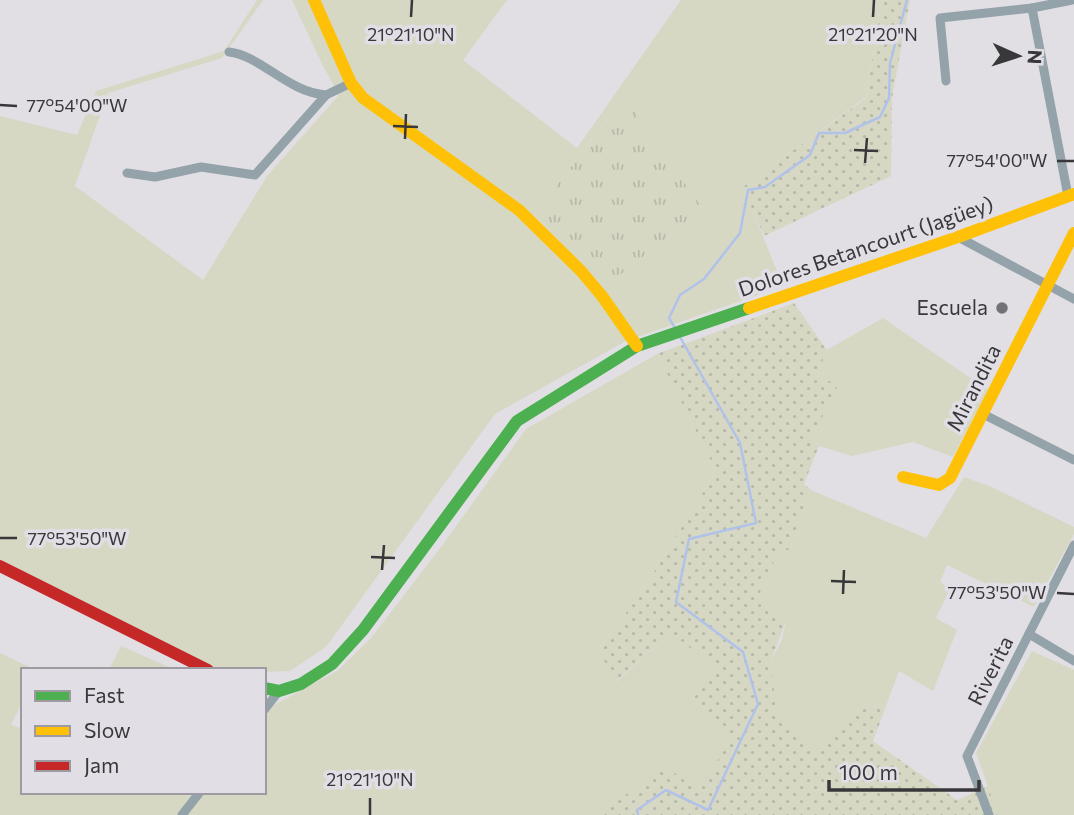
<svg xmlns="http://www.w3.org/2000/svg" width="1074" height="815" font-family="Commissioner,sans-serif">
  <style>
    .grass { fill: url(#grass-dots) }
    .park { fill: url(#park-tufts) }
    .garden { fill: #d6d8c4; fill-rule: evenodd }
    .lines { fill: none; stroke-linecap: round; stroke-linejoin: round }
    .stream { stroke: #b1c2ea; stroke-width: 2.5 }
    .street { stroke: #93a3a9; stroke-width: 9 }
    .fast { stroke: #4caf50; stroke-width: 12 }
    .slow { stroke: #ffc107; stroke-width: 12 }
    .jam { stroke: #c62828; stroke-width: 12 }
    .ticks { fill: none; stroke: #38373a; stroke-width: 2.5 }
    .poi-dot { fill: #737276; stroke: #e1dee5; stroke-width: 2.5 }
    .labels { text-anchor: middle; stroke-width: 7; stroke-linejoin: round; paint-order: stroke }
    .street-label { font-size: 21px; fill: #38373a; stroke: #e1dee5 }
    .poi-label { font-size: 21px; fill: #38373a; stroke: #e1dee5; text-anchor: end }
    .ticks-label { font-size: 18px; text-anchor: middle; fill: #38373a; stroke: #e1dee5; stroke-width: 7; stroke-linejoin: round; paint-order: stroke }
  </style>
  <defs>
    <pattern id="grass-dots" width="8" height="8" patternUnits="userSpaceOnUse" patternTransform="scale(1.75)"><rect width="8" height="8" fill="#d6d8c4"/><path d="M2 2h.1M6 6h.1" fill="none" stroke="#b8baa9" stroke-width="1.8" stroke-linecap="round"/></pattern>
    <pattern id="park-tufts" width="24" height="20" patternUnits="userSpaceOnUse" patternTransform="scale(1.75)"><rect width="24" height="20" fill="#d6d8c4"/><path d="M3 7l-1-3M5 7V3M7 7l1-3M15 17l-1-3M17 17v-4M19 17l1-3" fill="none" stroke="#b8baa9"/></pattern>
  </defs>
  <rect width="100%" height="100%" fill="#e1dfe4"/>
  <!-- grass -->
  <g class="grass">
    <polygon points="882,0 910,0 892,98 891,176 764,236 742,187 866,98"/>
    <polygon points="794,303 827,350 818,373 838,387 812,438 819,446 804,484 811,490 790,549 777,555 786,621 771,661 860,703 885,709 873,741 957,800 988,786 998,815 602,815 601,812 664,767 691,700 671,633 615,682 598,650 641,593 716,471 657,354"/>
  </g>
  <!-- park -->
  <polygon class="park" points="625,96 703,209 605,287 534,215"/>
  <!-- garden -->
  <g class="garden">
    <path d="M257 0H263L222 58 108 93 75 186 203 280 267 176 339 95 323 66 292 0H507L463 60 577 148 681 0H882L866 97 743 187 783 286 626 341 495 414 326 647 290 671 264 672V670H218L0 559V116L77 135 96 91 224 51ZM624 97 703 209 605 287 534 215Z"/>
    <polygon points="883,318 988,390 953,457 913,442 852,456 819,446 812,438 837,387 818,373 827,350"/>
    <polygon points="657,354 716,471 641,593 598,650 616,682 671,633 717,669 692,700 732,736 702,787 664,768 601,812 602,815 0,815 0,653 36,670 23,670 23,701 11,725 23,729 23,792 264,792 264,703 274,705 337,671 371,638 444,543 526,429"/>
    <polygon points="964,477 992,487 1074,527 1074,534 1034,607 947,565 940,582 950,589 936,618 957,630 933,691 899,671 885,709 860,703 812,754 776,709 771,661 782,639 786,621 756,601 777,555 790,549 811,490 926,538"/>
    <polygon points="121,646 176,670 109,670"/>
    <polygon points="1032,651 1074,670 1074,815 998,815 976,753"/>
  </g>
  <g class="lines">
    <!-- stream -->
    <g class="stream">
      <polyline points="675,328 669,318 680,295 704,279 740,233 748,190 765,187 810,155 819,133 845,133 880,117 889,98 890,63 907,0"/>
      <polyline points="638,815 637,810 666,790 708,810 758,704 743,652 676,602 689,539 756,523 740,443 680,337"/>
    </g>
    <!-- street -->
    <g class="street">
      <polyline points="1032,8 1068,196"/>
      <path d="M229 52C262 56 287 92 326 95"/>
      <polyline points="946,81 940,18 1032,8 1072,0"/>
      <polyline points="127,173 155,177 201,167 255,175 326,95 351,83"/>
      <polyline points="958,237 1074,299"/>
      <polyline points="983,414 1074,460"/>
      <polyline points="1029,634 1074,661"/>
      <polyline points="264,710 279,691"/>
      <polyline points="182,815 200,792"/>
      <polyline points="989,815 967,756 1074,545"/>
    </g>
    <!-- fast -->
    <polyline class="fast" points="264,688 279,691 301,684 332,664 363,630 517,421 637,346 749,308"/>
    <!-- slow -->
    <g class="slow">
      <polyline points="314,0 351,83 363,98 519,210 581,271 602,296 637,346"/>
      <polyline points="749,308 958,237 1074,194"/>
      <polyline points="903,477 939,485 950,478 1074,233"/>
    </g>
    <!-- jam -->
    <polyline class="jam" points="0,566 208,670"/>
  </g>
  <!-- ticks -->
  <path class="ticks" d="M411 17 412 0M873 17 874 0M0 105 17 106M393 126 418 127M405 139 406 114M854 150 878 151M1057 161H1074M865 163 867 138M0 538H17M371 557 395 558M382 570 384 545M831 581 856 582M1057 593 1074 594M843 594 844 570M370 815V798"/>
  <!-- markers -->
  <circle class="poi-dot" cx="1002" cy="308" r="7"/>
  <g class="labels">
    <!-- street labels -->
    <g class="street-label">
      <text transform="translate(866 247) rotate(-19)" y="7">Dolores Betancourt (Jagüey)</text>
      <text transform="translate(974 388) rotate(-63)" y="7">Mirandita</text>
      <text transform="translate(991 671) rotate(-63)" y="7">Riverita</text>
    </g>
    <!-- poi labels -->
    <g class="poi-label">
      <text x="988" y="315">Escuela</text>
    </g>
  </g>
  <g class="ticks-label">
    <text x="411" y="41">21°21'10"N</text>
    <text x="873" y="41">21°21'20"N</text>
    <text x="77" y="112">77°54'00"W</text>
    <text x="997" y="167">77°54'00"W</text>
    <text x="77" y="545">77°53'50"W</text>
    <text x="997" y="599">77°53'50"W</text>
    <text x="370" y="786">21°21'10"N</text>
  </g>
  <!-- legend -->
  <rect x="21" y="668" width="245" height="126" fill="#e1dee5" stroke="#9d9ba1" stroke-width="2"/>
  <rect x="35" y="691" width="35" height="10" fill="#4caf50" stroke="#9d9ba1" stroke-width="2"/>
  <text x="84" y="703" font-size="21" fill="#38373a">Fast</text>
  <rect x="35" y="726" width="35" height="10" fill="#ffc107" stroke="#9d9ba1" stroke-width="2"/>
  <text x="84" y="738" font-size="21" fill="#38373a">Slow</text>
  <rect x="35" y="761" width="35" height="10" fill="#c62828" stroke="#9d9ba1" stroke-width="2"/>
  <text x="84" y="773" font-size="21" fill="#38373a">Jam</text>
  <!-- north arrow -->
  <g transform="translate(1018 56) rotate(93)" stroke="#e1dee5" stroke-width="5" paint-order="stroke">
  <path d="M0-5L12 26L0 18L-12 26Z" fill="#38373a"/>
  <text y="-10" font-size="19" font-weight="bold" text-anchor="middle" fill="#38373a">N</text>
  </g>
  <!-- scale -->
  <path d="M829 780v10h150v-10" fill="none" stroke="#38373a" stroke-width="3.5"/>
  <text x="839" y="780" font-size="21" fill="#38373a" stroke="#e1dee5" stroke-width="5" paint-order="stroke">100 m</text>
</svg>
